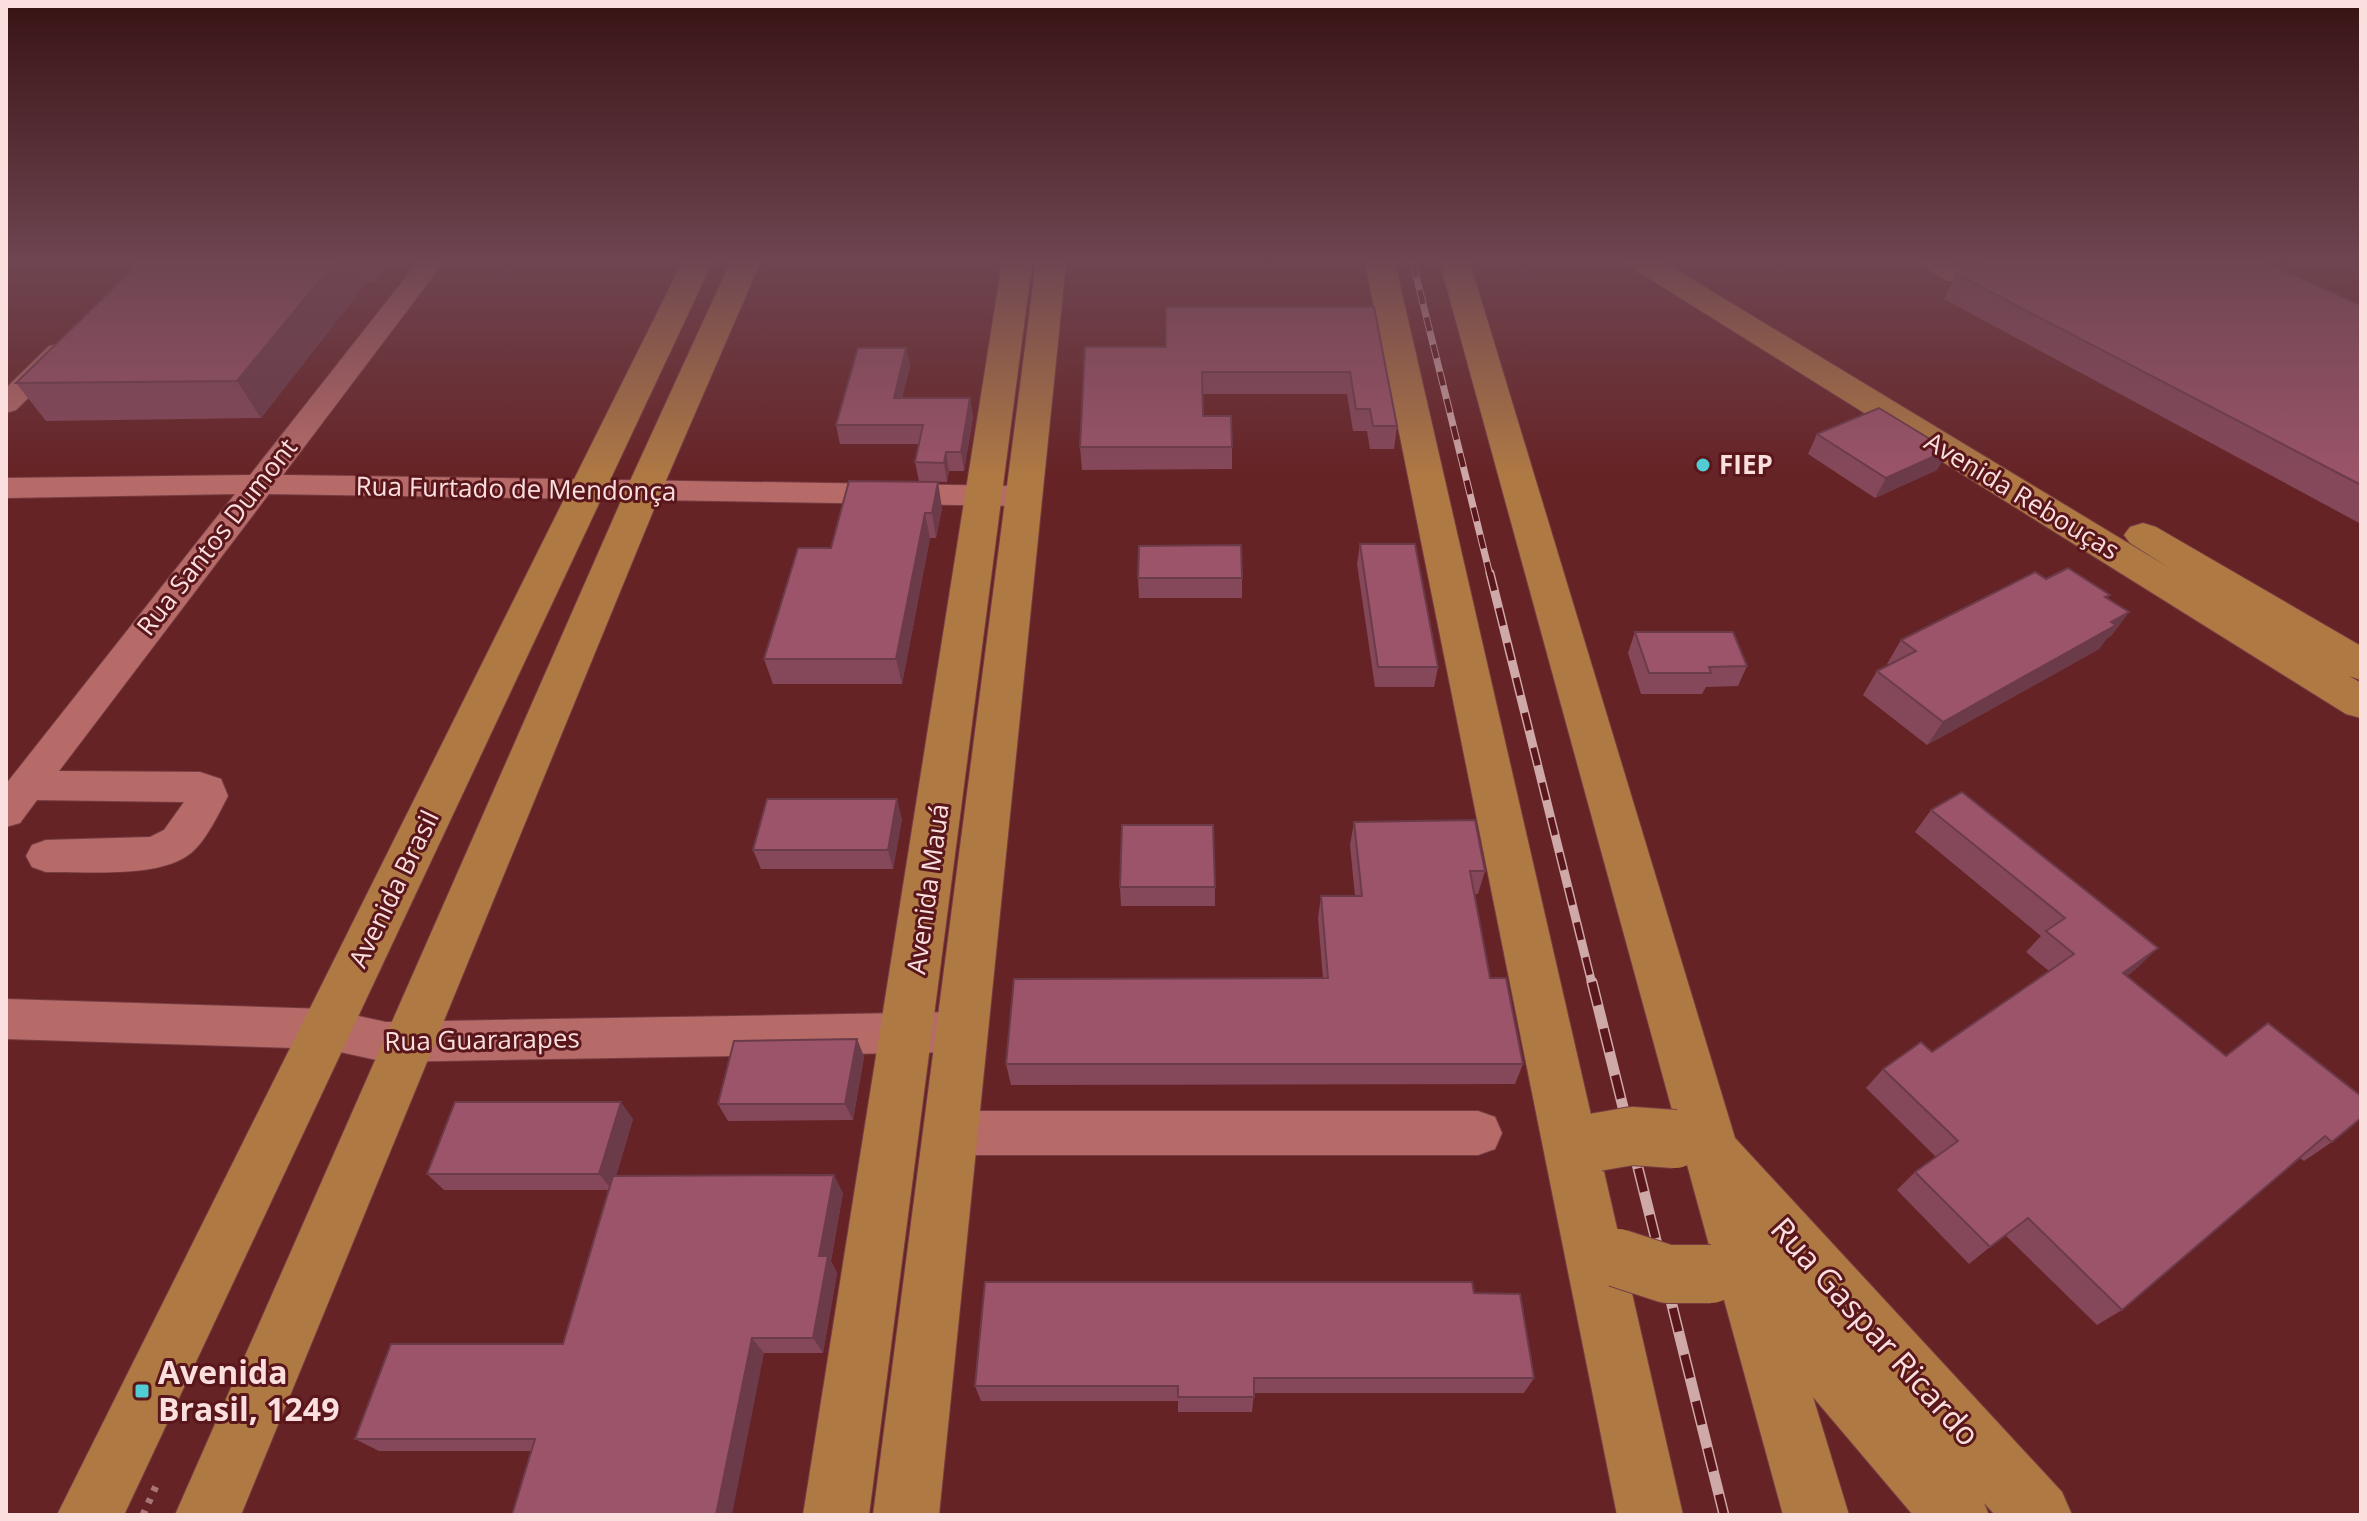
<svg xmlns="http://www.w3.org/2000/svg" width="2367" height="1521" font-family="'Open Sans',sans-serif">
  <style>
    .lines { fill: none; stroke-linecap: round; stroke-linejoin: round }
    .minor-casing { stroke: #763d43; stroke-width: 2 }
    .major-casing { stroke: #763d43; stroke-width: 2 }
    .path { stroke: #a87677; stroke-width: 7; stroke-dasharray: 5 8; stroke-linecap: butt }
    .minor { fill: #b66b69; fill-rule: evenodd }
    .major { fill: #af7944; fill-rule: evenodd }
    .rail-far2-casing { stroke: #cfa8a8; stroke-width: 7 }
    .rail-far1-casing { stroke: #cfa8a8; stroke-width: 9 }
    .rail-casing { stroke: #cfa8a8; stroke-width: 11 }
    .rail-far2 { stroke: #5a171b; stroke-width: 5; stroke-dasharray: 14; stroke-linecap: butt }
    .rail-far1 { stroke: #5a171b; stroke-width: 6; stroke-dasharray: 18; stroke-linecap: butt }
    .rail { stroke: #5a171b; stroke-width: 8; stroke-dasharray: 24; stroke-linecap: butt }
    .major-bridge-casing { stroke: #763d43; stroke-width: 60; stroke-linecap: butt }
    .major-bridge { stroke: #af7944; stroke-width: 58 }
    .wall { fill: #85485a }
    .shaded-wall { fill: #6c3b4a }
    .building { fill: #9b5469; stroke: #6c3b4a; stroke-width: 2 }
    .poi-dot { fill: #51ccd4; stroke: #5a171b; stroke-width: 3 }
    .labels { text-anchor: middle; stroke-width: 6; stroke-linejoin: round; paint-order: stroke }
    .poi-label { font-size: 26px; font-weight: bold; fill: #fadfde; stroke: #5a171b; text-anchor: start }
    .street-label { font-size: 26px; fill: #fadfde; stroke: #5a171b }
    .near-street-label { font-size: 32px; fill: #fadfde; stroke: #5a171b }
    .near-poi-label { font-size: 32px; font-weight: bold; fill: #fadfde; stroke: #5a171b; text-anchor: start }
  </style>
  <rect width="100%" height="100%" fill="#662325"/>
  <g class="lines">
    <defs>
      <g id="minor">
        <path d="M417 263H443L283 475 1025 486 1036 489 1041 496 1036 503 1025 506 269 494 59 771 200 772 221 779 228 796C219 813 206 841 191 853 159 879 87 871 46 872L32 867 26 856 32 845 46 840 150 837 164 830 184 802 37 800 20 823 6 827V784L235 494 6 498V478L250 475Z"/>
        <polygon points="1919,263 1951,263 1969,276 1965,281 1947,281"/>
        <polygon points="59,344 69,346 73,352 69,358 16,410 6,413 6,388 49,346"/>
        <polygon points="6,999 326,1009 386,1022 960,1012 976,1018 982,1032 976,1046 960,1052 386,1062 326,1049 6,1039"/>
        <polygon points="949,1111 1478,1111 1495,1117 1502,1133 1495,1149 1478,1155 949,1155 932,1149 925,1133 932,1117"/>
      </g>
      <g id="major">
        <polygon points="682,263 712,263 124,1515 57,1515"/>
        <polygon points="730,263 760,263 661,492 241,1515 175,1515 625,492"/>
        <polygon points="1002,263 1032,263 869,1515 803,1515"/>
        <polygon points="1036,263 1066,263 939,1515 873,1515"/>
        <polygon points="1365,263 1395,263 1683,1515 1617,1515"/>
        <polygon points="1440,263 1470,263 1735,1138 2062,1492 2072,1515 1995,1515 1984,1503 1989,1515 1913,1515 1813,1397 1849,1515 1783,1515"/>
        <polygon points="1629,263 1665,263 2171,569 2130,543 2124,535 2130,527 2143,523 2156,527 2361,646 2361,680 2349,676 2361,683 2361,718 2346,714 1634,269"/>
      </g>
    </defs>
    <!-- minor casing -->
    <use href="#minor" class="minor-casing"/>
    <!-- major casing -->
    <use href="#major" class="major-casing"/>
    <!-- path -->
    <polyline class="path" points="143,1515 156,1486"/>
    <!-- minor -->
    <use href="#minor" class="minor"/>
    <!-- major -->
    <use href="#major" class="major"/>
    <defs>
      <polyline id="rail-far2" points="1413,263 1490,575"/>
      <polyline id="rail-far1" points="1490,573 1592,984"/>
      <polyline id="rail" points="1592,982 1724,1515"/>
    </defs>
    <!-- rail-far2 casing -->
    <use href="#rail-far2" class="rail-far2-casing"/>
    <!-- rail-far1 casing -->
    <use href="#rail-far1" class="rail-far1-casing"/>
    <!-- rail casing -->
    <use href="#rail" class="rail-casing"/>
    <!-- rail-far2 -->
    <use href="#rail-far2" class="rail-far2"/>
    <!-- rail-far1 -->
    <use href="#rail-far1" class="rail-far1"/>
    <!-- rail -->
    <use href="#rail" class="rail"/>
    <defs>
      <g id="major-bridge">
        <polyline points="1597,1142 1632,1136 1675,1139"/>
        <polyline points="1618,1258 1667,1274 1711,1274"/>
      </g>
    </defs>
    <!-- major-bridge casing -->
    <use href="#major-bridge" class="major-bridge-casing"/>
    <!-- major-bridge -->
    <use href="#major-bridge" class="major-bridge"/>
  </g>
  <!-- wall -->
  <g class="wall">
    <polygon points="139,263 389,263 374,282 367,282 261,418 46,421 16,383"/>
    <polygon points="1956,263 2266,263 2361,305 2361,524 1944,299 1956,274 1968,269"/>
    <polygon points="1374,307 1397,426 1394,449 1370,449 1367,431 1353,431 1347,394 1203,394 1203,416 1232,447 1232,469 1082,470 1080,447 1166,347"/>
    <polygon points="906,348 910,366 902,398 970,398 973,417 964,471 949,471 947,482 919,481 915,462 919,444 840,444 836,425"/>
    <polygon points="1817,434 1948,450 1937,470 1875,498 1808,454"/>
    <polygon points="849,481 942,508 936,538 930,538 902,684 773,684 764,659 831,548"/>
    <polygon points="1360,544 1438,667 1434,687 1375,687 1357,564"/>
    <polygon points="1138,578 1242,578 1242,598 1139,598"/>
    <polygon points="2046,579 2110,595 2107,598 2129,612 2111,636 2107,638 2099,649 1927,745 1863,695 1877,671 1889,665 1887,664 1901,640"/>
    <polygon points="1635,632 1747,666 1738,686 1706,687 1702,694 1641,694 1628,653"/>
    <polygon points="1931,810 2136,969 2127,976 2332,1142 2304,1161 2300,1158 2122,1310 2097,1325 2005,1235 1969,1264 1897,1190 1915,1172 1936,1157 1866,1088 1883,1069 1932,1052 2049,971 2026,952 2041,936 1915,832"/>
    <polygon points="902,819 893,869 761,869 753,850"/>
    <polygon points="1354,822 1485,871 1478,894 1475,894 1490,978 1523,1064 1515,1084 1011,1085 1006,1064 1323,978 1318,918 1321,896 1355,896 1350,845"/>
    <polygon points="1120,887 1215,887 1215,906 1121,906"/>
    <polygon points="857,1039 864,1057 853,1120 728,1121 718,1104"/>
    <polygon points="633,1119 616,1176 843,1193 831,1261 837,1273 823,1353 764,1353 531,1451 379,1451 355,1439 563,1344 608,1190 444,1190 427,1174"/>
    <polygon points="1474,1293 1534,1378 1524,1393 1254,1393 1252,1412 1178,1412 1178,1401 981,1401 975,1386"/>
  </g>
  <!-- shaded-wall -->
  <g class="shaded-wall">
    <polygon points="334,263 358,263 367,282 261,418 237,381"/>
    <polygon points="365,263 389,263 374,282"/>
    <polygon points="906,348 910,366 897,417 894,398"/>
    <polygon points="970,398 973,417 964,471 961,452"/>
    <polygon points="1948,450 1937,470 1875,498 1886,478"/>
    <polygon points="946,452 949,471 947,482 944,463"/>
    <polygon points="938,482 942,508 936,538 932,513"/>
    <polygon points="925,513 930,538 902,684 896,659"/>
    <polygon points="2129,612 2111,636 2107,638 2099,649 1927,745 1943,722"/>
    <polygon points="897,799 902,819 893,869 888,850"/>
    <polygon points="2158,948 2136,969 2102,994 2123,973"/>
    <polygon points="857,1039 864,1057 853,1120 845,1104"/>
    <polygon points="621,1102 633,1119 612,1190 599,1174"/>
    <polygon points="834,1175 843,1193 831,1261 837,1273 823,1353 813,1338 819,1256"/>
    <polygon points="752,1338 764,1353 732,1515 716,1515"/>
  </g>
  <!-- building -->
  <g class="building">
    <polygon points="139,263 334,263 237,381 16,383"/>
    <polygon points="1984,263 2266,263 2361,305 2361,485 1956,274"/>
    <polygon points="1166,307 1374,307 1397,426 1373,426 1370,409 1356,409 1350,372 1202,372 1203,416 1231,416 1232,447 1080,447 1085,347 1166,347"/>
    <polygon points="858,348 906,348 894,398 970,398 961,452 946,452 944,463 915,462 923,425 836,425"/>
    <polygon points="1879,408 1948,450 1886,478 1817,434"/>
    <polygon points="849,481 938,482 932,513 925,513 896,659 764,659 798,548 831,548"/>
    <polygon points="1360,544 1415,544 1438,667 1378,667"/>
    <polygon points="1241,545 1242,578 1138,578 1139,546"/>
    <polygon points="2068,568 2110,595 2105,597 2129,612 2111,622 2116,625 1943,722 1877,671 1916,651 1901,640 2035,572 2046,579"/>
    <polygon points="1635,632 1733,632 1747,666 1709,667 1711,673 1649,673"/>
    <polygon points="1962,792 2158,948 2123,973 2226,1056 2268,1023 2361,1096 2361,1118 2332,1142 2325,1136 2122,1310 2028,1218 1990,1247 1915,1172 1958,1141 1883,1069 1921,1042 1932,1052 2074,954 2046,931 2065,918 1931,810"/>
    <polygon points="767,799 897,799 888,850 753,850"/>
    <polygon points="1475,820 1485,871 1470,871 1490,978 1506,978 1523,1064 1006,1064 1014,979 1328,978 1321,896 1362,896 1354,822"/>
    <polygon points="1122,825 1213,825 1215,887 1120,887"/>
    <polygon points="857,1039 845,1104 718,1104 734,1041"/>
    <polygon points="455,1102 621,1102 599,1174 427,1174"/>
    <polygon points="834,1175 819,1256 828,1256 813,1338 752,1338 716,1515 512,1515 535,1439 355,1439 391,1344 563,1344 613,1176"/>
    <polygon points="985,1282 1472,1282 1474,1293 1520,1294 1534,1378 1254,1378 1254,1397 1178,1397 1178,1386 975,1386"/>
  </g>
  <!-- sky -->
  <linearGradient id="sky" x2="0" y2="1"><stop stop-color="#381314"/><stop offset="0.55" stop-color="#6e4551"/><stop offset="1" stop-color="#6e4551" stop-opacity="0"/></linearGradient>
  <rect width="2367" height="476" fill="url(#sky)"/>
  <!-- markers -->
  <g class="poi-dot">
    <circle cx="1703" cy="465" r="8"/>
    <rect x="134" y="1383" width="16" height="16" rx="4"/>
  </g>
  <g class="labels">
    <!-- poi labels -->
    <g class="poi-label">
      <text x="1719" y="474">FIEP</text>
    </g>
    <!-- street labels -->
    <g class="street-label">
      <text transform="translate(516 489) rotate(1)" y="9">Rua Furtado de Mendonça</text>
      <text transform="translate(2022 496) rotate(31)" y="9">Avenida Rebouças</text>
      <text transform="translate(217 537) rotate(-52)" y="9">Rua Santos Dumont</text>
      <text transform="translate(394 889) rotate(-64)" y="9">Avenida Brasil</text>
      <text transform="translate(928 889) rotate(-82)" y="9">Avenida Mauá</text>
      <text transform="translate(482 1040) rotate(-1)" y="9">Rua Guararapes</text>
    </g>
    <!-- near-street labels -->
    <g class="near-street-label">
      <text transform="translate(1875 1332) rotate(48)" y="11">Rua Gaspar Ricardo</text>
    </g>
    <!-- near-poi labels -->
    <g class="near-poi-label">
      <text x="158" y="1384">Avenida<tspan x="158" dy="37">Brasil, 1249</tspan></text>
    </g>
  </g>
  <!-- border -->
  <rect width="2367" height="1521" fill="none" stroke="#fadfde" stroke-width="16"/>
</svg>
